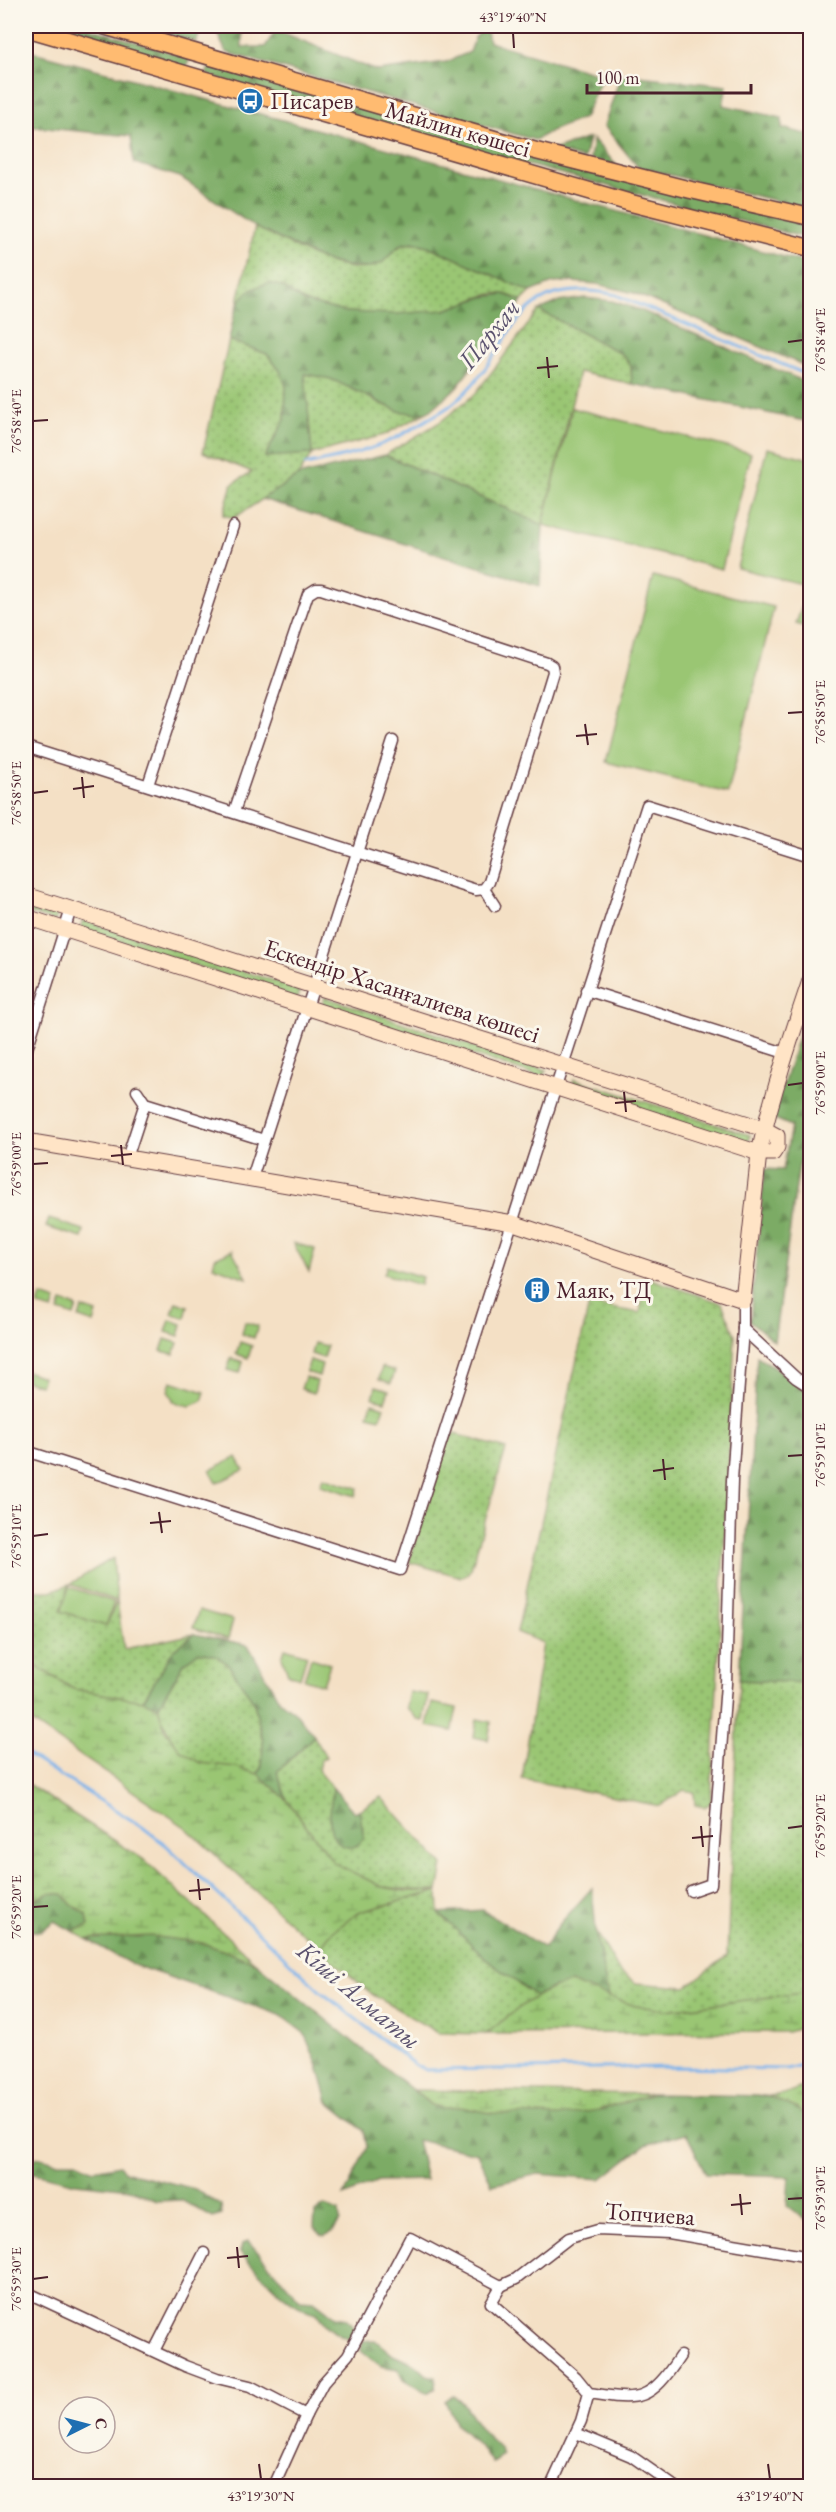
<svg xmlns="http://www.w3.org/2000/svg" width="836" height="2512" font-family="'EB Garamond',serif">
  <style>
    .grass { fill: url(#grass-dots); stroke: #72724f; stroke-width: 1.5 }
    .forest { fill: url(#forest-firs); stroke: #626548; stroke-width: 1.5 }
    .wetland { fill: url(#wetland-marsh); stroke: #72724f; stroke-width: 1.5 }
    .park { fill: #9ac673; stroke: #72724f; stroke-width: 1.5 }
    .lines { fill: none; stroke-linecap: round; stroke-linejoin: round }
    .stream { stroke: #7bb2ea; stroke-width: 3 }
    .street-casing { stroke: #643c42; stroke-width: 13 }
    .secondary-casing { stroke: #643c42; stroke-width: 17 }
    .primary-casing { stroke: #643c42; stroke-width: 19 }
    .street { stroke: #fff; stroke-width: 10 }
    .secondary { stroke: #ffe4c6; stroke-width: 15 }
    .primary { stroke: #ffbb71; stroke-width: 16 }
    .ticks { fill: none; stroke: #4a1f2b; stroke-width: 2 }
    .labels { text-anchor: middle; stroke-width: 6; stroke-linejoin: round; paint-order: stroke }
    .poi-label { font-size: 24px; fill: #4a1f2b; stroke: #fbf7ec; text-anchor: start }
    .street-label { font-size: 24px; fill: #4a1f2b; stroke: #fbf7ec }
    .water-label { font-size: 26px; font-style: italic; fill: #5b526e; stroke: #fbf7ec }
    .neatline { fill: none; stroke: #4a1f2b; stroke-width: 2 }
    .ticks-label { font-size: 15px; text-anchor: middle; fill: #4a1f2b }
  </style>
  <defs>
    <pattern id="grass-dots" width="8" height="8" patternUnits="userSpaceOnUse" patternTransform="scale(1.5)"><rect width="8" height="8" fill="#9ac673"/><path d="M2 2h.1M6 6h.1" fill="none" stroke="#80a05f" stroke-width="1.8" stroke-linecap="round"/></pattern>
    <pattern id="forest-firs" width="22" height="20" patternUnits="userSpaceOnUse" patternTransform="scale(1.5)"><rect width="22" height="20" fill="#7bab65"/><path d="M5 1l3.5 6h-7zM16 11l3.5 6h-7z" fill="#678b53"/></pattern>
    <pattern id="wetland-marsh" width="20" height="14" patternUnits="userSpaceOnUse" patternTransform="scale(1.5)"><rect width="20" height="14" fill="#9ac673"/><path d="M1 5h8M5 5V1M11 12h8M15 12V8" fill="none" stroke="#80a05f"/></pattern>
  </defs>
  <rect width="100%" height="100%" fill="#fbf7ec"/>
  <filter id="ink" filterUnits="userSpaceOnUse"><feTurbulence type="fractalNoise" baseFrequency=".0167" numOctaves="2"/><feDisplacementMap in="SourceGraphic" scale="12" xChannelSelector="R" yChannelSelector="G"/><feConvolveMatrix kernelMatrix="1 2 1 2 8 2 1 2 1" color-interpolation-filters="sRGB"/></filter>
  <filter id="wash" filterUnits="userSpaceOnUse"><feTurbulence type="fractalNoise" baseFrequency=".008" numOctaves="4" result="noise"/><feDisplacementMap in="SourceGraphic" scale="24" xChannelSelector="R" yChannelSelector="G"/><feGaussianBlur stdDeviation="1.35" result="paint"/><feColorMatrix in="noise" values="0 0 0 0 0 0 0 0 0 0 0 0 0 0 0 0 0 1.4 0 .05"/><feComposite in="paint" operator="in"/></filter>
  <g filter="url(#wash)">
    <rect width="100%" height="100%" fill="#f4e0c5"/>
    <!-- grass -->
    <g class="grass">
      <path d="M255 227C282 240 337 273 367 268 396 262 389 236 428 246L531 292 522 301C516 299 510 295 504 294 485 291 465 305 447 309 416 317 333 316 304 302 296 298 289 291 282 286L238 301Z"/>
      <polygon points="539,310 622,354 631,366 632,384 579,372 543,525 385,455 440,422 475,394"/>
      <path d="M229 340 267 354 281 372 286 386 285 419 265 456 312 454 304 374C313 375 323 376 332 379 365 391 394 421 431 410L384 435 312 454 298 476 234 518 223 515 232 484 252 472 203 452Z"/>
      <polygon points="802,606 810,608 810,628 796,624"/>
      <polygon points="26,901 58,912 55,921 26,912"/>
      <polygon points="83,920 300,989 297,999 80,928"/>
      <polygon points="325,997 546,1070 543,1078 322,1006"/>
      <polygon points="574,1079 750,1135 747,1145 572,1087"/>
      <polygon points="645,1277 722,1303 735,1335 711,1803 704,1807 695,1805 694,1792 684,1790 660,1806 522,1779 543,1643 517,1632 589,1304 640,1313"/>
      <polygon points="451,1433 506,1449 471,1569 465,1576 461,1577 409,1562"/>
      <polygon points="70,1584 61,1611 106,1626 117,1601 124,1649 194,1634 172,1652 143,1701 73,1689 26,1660 26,1591 51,1591"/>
      <path d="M198 1652 215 1655 228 1664 254 1702 263 1741 262 1765 258 1774C239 1768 222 1768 203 1764 177 1758 165 1729 158 1707L184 1663Z"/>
      <polygon points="739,1680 810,1683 810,1992 667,2010 635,2006 608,1997 596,1931 619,1971 636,1983 686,1987 727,1956"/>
      <polygon points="314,1736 326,1757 320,1761 318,1770 333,1788 330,1820 364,1838 359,1810 381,1797 443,1865 438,1891 439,1913 492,1964 536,1996 486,2034 438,2033 373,1995 319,1949 331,1933 359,1912 435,1892 382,1887 334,1863 287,1800 277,1772"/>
    </g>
    <!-- forest -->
    <g class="forest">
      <polygon points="42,26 82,26 190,58 186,68"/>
      <polygon points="136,26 203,26 196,42"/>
      <polygon points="214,26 242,26 242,47 265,47 276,30 377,71 446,62 470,52 475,38 486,26 489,42 603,75 584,118 553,130 535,140 226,52"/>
      <polygon points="26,50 810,264 810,368 634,293 597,284 572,282 553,283 531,292 428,246 413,242 400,245 382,263 367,268 347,266 323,260 255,227 180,177 134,163 131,136 26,126"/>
      <polygon points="211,63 810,222 810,239 532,166 206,75"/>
      <polygon points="621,74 727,86 723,105 782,118 782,128 810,135 810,209 638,167 604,126"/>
      <polygon points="589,138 584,159 553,150"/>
      <polygon points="593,139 617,166 590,159"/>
      <path d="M269 283 281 286 305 302 346 312 396 314 445 310 483 297 504 294 522 301 456 388 431 410 418 414 398 411 331 379 305 374 312 454 265 457 285 419 286 386 281 372 267 354 229 340C236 309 234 292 269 283Z"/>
      <polygon points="585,298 612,301 640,310 810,384 810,422 632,384 631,366 622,354 539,310 558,302"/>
      <polygon points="385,455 543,525 540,586 262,499 298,476"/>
      <polygon points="810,998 810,1088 774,1341 750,1321 765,1169 783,1170 791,1126 773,1118"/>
      <polygon points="757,1356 810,1391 810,1683 739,1680"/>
      <polygon points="194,1634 248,1645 279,1700 297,1714 314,1736 277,1772 287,1800 258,1774 262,1765 263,1741 254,1702 228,1664 215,1655 198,1652 184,1663 158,1707 143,1701 172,1652"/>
      <path d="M333 1788 354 1812 359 1810 364 1838C359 1844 356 1848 348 1847 322 1843 331 1806 333 1788Z"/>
      <polygon points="592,1888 596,1931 608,1997 590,1991 553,1987 536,1996 492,1964 439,1913 483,1910 544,1948 558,1926"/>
      <polygon points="49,1893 63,1894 72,1905 87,1914 89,1926 73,1931 54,1921 40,1932 26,1930 26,1904"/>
      <polygon points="151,1936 203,1943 255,1962 431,2105 444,2108 460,2107 492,2113 599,2110 652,2094 768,2096 796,2108 810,2118 810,2223 787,2206 789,2177 706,2174 686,2133 645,2145 601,2179 538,2174 492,2185 478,2153 417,2140 426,2180 378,2181 344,2196 367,2147 364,2131 328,2102 318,2066 304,2033 280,2015 131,1964 86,1939"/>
      <polygon points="37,2157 55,2162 77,2162 94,2170 119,2165 124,2171 195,2189 221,2206 222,2215 213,2218 181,2200 157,2201 130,2189 76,2183 26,2171 31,2162"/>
      <polygon points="324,2206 339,2211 340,2221 333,2232 324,2236 314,2228 315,2213"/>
      <path d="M248 2241 300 2300 314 2301 335 2317 347 2319 357 2330 352 2341C336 2335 326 2328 317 2313 289 2309 259 2272 240 2252L242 2244Z"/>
      <polygon points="375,2340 393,2355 417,2366 427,2375 436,2377 435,2388 427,2393 403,2379 398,2369 381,2366 361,2351 363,2341"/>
      <path d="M453 2395C467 2404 471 2417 481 2429 489 2440 500 2443 503 2456L492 2463 484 2451 456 2424 445 2401Z"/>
    </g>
    <!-- wetland -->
    <g class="wetland">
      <polygon points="26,1660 73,1689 143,1701 158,1707 165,1730 181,1751 200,1763 236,1767 258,1774 287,1800 334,1863 382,1887 406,1891 438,1891 359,1912 331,1933 319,1949 185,1827 26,1718"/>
      <polygon points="26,1783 143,1859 255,1962 203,1943 151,1936 86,1939 73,1931 89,1926 87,1914 72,1905 63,1894 49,1893 26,1904"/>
      <path d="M571 1983 635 2006 667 2010 810 1992V2025L788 2032 486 2034C512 2014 537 1989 571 1983Z"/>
      <polygon points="810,2084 810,2118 796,2108 768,2096 784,2094"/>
      <polygon points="414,2090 652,2094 599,2110 558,2116 492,2113 460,2107 444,2108 431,2105"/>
    </g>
    <!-- park -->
    <g class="park">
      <polygon points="572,408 751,453 722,569 543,525"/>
      <polygon points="767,448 810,459 810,586 737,568"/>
      <polygon points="653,576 774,607 728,793 606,762"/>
      <polygon points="49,1219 84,1230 82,1238 46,1227"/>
      <polygon points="293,1243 315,1249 309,1272"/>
      <polygon points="232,1250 247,1278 213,1266 215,1258"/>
      <polygon points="387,1266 422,1277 420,1285 384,1274"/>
      <polygon points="41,1296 56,1301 53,1310 38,1306"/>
      <polygon points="62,1302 77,1307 74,1316 59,1311"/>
      <polygon points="176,1302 188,1306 185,1318 172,1314"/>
      <polygon points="82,1308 97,1313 94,1323 79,1318"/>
      <polygon points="170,1320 182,1324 179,1336 166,1332"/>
      <polygon points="245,1322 258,1326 254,1338 242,1334"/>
      <polygon points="165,1339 178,1343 174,1354 161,1351"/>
      <polygon points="240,1342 252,1346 248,1358 236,1354"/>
      <polygon points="314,1343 327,1346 323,1358 311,1354"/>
      <polygon points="231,1358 243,1362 240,1373 227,1370"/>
      <polygon points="310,1360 322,1364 319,1376 306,1372"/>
      <polygon points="382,1367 395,1371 391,1383 379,1379"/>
      <polygon points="26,1371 43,1377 40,1385 26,1381"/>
      <polygon points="305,1377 317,1381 314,1393 301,1389"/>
      <polygon points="171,1381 205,1392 202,1401 190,1406 174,1402 168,1391"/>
      <polygon points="376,1386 389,1390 385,1401 373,1398"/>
      <polygon points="372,1403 384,1407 380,1418 368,1415"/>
      <polygon points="237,1457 244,1470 217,1483 210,1470"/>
      <polygon points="323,1477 358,1488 356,1496 320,1485"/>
      <polygon points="113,1558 117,1601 70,1584"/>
      <polygon points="69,1587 114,1602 106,1626 61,1611"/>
      <polygon points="199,1610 233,1620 228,1639 193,1628"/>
      <polygon points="285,1648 307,1655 300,1678 288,1674 282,1657"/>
      <polygon points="311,1658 330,1664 323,1685 304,1679"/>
      <polygon points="409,1692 428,1695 423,1721 418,1720 406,1707"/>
      <polygon points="432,1703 457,1708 452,1731 427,1726"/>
      <polygon points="477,1719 491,1722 488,1740 474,1737"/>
    </g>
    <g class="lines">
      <!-- stream -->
      <g class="stream">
        <path d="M305 465C334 459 363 453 389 441 401 436 413 428 425 421 434 415 444 411 452 404 517 353 506 271 616 295L810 376"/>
        <polyline points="26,1754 141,1826 166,1845 320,1991 415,2065 426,2070 677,2067 786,2069 810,2063"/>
      </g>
    </g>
  </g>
  <g filter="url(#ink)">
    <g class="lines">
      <defs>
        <g id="street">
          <polyline points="26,747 476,890 484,889 489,882 553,672 552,666 547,663 321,589 316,589 308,594 234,812"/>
          <polyline points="148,785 233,526"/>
          <polyline points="484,889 495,906"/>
          <polyline points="586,990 785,1053"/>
          <polyline points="26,1052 71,909"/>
          <polyline points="137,1091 145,1103 264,1140"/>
          <polyline points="127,1158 145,1103"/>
          <polyline points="252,1178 393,741"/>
          <polyline points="743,1329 796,1378 810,1387"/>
          <polyline points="26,1451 400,1570 647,805 810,856"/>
          <polyline points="691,1891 711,1884 726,1684 732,1480 743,1329 743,1300"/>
          <polyline points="501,2286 516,2279 569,2238 597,2230 669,2233 810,2257"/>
          <path d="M501 2286 491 2303 576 2377 589 2393C640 2401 650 2402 680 2356"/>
          <polyline points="26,2292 185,2366 217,2378 250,2386 306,2415"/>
          <polyline points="154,2351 204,2253"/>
          <polyline points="576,2433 631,2456 674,2486"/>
          <polyline points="274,2486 306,2415 323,2383 348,2355 410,2238 501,2286"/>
          <polyline points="551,2486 581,2421 589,2393"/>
        </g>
        <g id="secondary">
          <polyline points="26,895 764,1129 777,1136 777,1147 773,1153 759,1153 26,917"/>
          <path d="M26 1141 513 1223 743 1300 759 1153C772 1094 791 1037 810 981"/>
        </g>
        <g id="primary">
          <polyline points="104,26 536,151 691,190 810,217"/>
          <polyline points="26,28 631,203 810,248"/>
        </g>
      </defs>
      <!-- street casing -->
      <use href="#street" class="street-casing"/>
      <!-- secondary casing -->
      <use href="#secondary" class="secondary-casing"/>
      <!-- primary casing -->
      <use href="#primary" class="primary-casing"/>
      <!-- street -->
      <use href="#street" class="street"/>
      <!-- secondary -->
      <use href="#secondary" class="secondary"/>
      <!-- primary -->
      <use href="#primary" class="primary"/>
    </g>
  </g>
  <!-- ticks -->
  <path class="ticks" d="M513 33 514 48M788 342 803 340M547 357 549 378M537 368 558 366M33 421 48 420M788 713 803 712M585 724 588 745M576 736 597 734M82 777 84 798M73 789 94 786M33 793 48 791M788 1085 803 1083M624 1092 626 1112M615 1103 636 1101M121 1145 123 1165M111 1156 132 1154M33 1164 48 1163M788 1456 803 1455M663 1459 665 1480M653 1471 674 1468M159 1512 162 1533M150 1523 171 1521M33 1536 48 1534M701 1826 703 1847M788 1828 803 1826M692 1838 713 1836M198 1879 200 1900M189 1891 210 1889M33 1907 48 1906M740 2194 742 2215M788 2199 803 2198M731 2205 751 2203M237 2247 239 2268M227 2258 248 2256M33 2279 48 2277M259 2464 261 2479M768 2464 770 2479"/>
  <!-- icons -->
  <defs>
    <symbol id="bus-disc" viewBox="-11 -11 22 22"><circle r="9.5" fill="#1f6fb2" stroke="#fbf7ec"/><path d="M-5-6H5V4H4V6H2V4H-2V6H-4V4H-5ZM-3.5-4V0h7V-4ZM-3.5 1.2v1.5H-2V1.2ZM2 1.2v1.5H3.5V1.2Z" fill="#fff"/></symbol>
    <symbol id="building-disc" viewBox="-11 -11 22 22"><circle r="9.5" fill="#1f6fb2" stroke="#fbf7ec"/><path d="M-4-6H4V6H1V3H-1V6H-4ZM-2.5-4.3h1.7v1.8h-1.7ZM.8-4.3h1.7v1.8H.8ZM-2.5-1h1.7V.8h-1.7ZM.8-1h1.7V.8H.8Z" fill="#fff"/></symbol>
  </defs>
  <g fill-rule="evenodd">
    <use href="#bus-disc" x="235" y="86" width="30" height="30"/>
    <use href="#building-disc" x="522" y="1275" width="30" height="30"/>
  </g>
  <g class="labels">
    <!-- poi labels -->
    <g class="poi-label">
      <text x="270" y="109">Писарев</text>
      <text x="556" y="1298">Маяк, ТД</text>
    </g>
    <!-- street labels -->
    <g class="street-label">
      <text transform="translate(458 129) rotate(16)" y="8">Майлин көшесі</text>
      <text transform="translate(402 991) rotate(18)" y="8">Ескендір Хасанғалиева көшесі</text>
      <text transform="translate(650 2214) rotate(4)" y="8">Топчиева</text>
    </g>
    <!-- water labels -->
    <g class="water-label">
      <text transform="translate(489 334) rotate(-51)" y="9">Пархач</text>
      <text transform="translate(359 1995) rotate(40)" y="9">Кіші Алматы</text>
    </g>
  </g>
  <!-- margin -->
  <rect width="836" height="2512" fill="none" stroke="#fbf7ec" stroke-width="66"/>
  <!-- north arrow -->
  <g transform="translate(87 2425) rotate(84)"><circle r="28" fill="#fbf7ec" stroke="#b4a19f" stroke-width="1.5"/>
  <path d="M0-4.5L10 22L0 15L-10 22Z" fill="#1f6fb2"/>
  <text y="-9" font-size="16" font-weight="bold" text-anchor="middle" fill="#4a1f2b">С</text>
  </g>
  <!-- scale -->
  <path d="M587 84v9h164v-9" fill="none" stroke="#4a1f2b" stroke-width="3"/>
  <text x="596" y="84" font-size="18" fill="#4a1f2b" stroke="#fbf7ec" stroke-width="4.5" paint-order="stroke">100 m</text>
  <rect x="33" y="33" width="770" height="2446" class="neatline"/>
  <g class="ticks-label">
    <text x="513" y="22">43°19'40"N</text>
    <text transform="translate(820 340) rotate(-90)" y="5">76°58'40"E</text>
    <text transform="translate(16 421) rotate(-90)" y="5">76°58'40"E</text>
    <text transform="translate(820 712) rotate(-90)" y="5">76°58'50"E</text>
    <text transform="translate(16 793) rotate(-90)" y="5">76°58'50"E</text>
    <text transform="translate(820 1083) rotate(-90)" y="5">76°59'00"E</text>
    <text transform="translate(16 1164) rotate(-90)" y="5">76°59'00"E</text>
    <text transform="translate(820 1455) rotate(-90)" y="5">76°59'10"E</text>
    <text transform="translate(16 1536) rotate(-90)" y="5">76°59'10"E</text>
    <text transform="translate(820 1826) rotate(-90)" y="5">76°59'20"E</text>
    <text transform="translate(16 1907) rotate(-90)" y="5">76°59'20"E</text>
    <text transform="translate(820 2198) rotate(-90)" y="5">76°59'30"E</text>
    <text transform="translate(16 2279) rotate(-90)" y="5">76°59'30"E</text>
    <text x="261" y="2501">43°19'30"N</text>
    <text x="770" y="2501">43°19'40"N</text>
  </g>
</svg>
